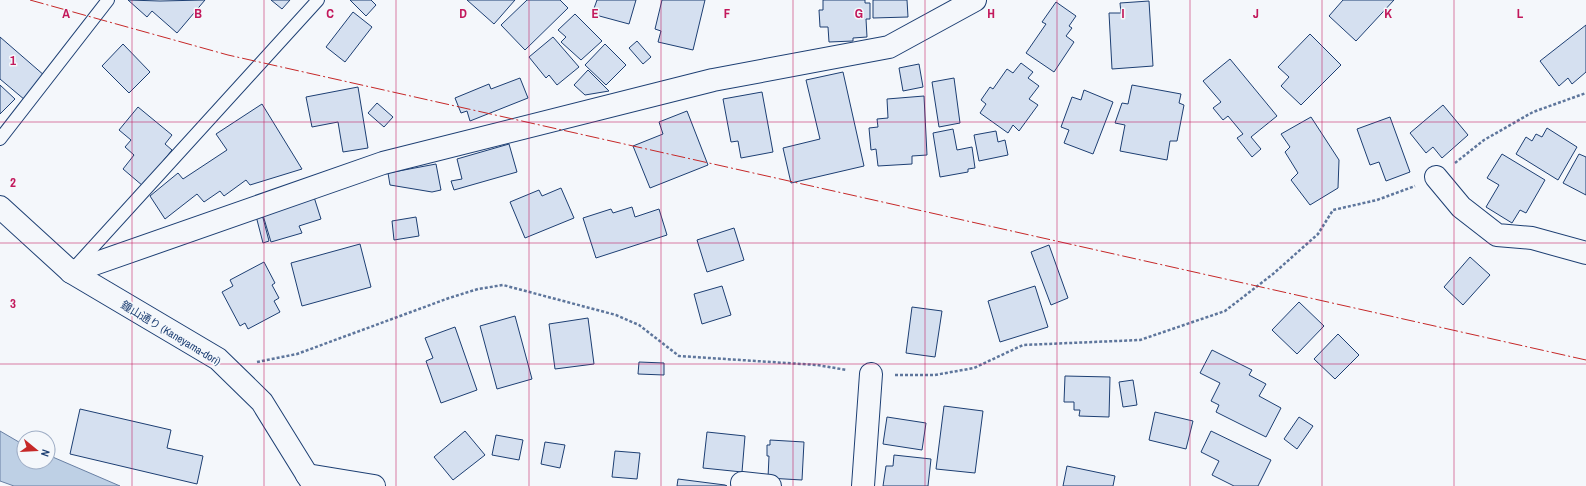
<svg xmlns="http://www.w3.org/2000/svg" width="1586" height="486" font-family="'Archivo Narrow','Noto Sans JP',sans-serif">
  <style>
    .water { fill: #bed0e5; stroke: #687fa3 }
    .building { fill: #d5e0f0; stroke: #1d3f73 }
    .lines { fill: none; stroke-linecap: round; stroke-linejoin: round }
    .lane-casing { stroke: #1d3f73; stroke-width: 14 }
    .street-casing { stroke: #1d3f73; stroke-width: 24 }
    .secondary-casing { stroke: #1d3f73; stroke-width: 24 }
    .path { stroke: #5e769c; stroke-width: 2.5; stroke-dasharray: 3 2; stroke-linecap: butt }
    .lane { stroke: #f4f7fb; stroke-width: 12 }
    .street { stroke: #f4f7fb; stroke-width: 22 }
    .secondary { stroke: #f4f7fb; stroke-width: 22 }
    .power { stroke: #c62828; stroke-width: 1; stroke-dasharray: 14 3 2 3; stroke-linecap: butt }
    .grid { fill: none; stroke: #c2185b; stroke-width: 1; stroke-opacity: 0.55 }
    .labels { text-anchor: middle; stroke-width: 3; stroke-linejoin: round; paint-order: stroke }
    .street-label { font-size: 11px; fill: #1d3f73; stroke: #f4f7fb }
    .grid-label { font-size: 13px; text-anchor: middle; font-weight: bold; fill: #c2185b; stroke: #f4f7fb; stroke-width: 3; stroke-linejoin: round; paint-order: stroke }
  </style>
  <rect width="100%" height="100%" fill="#f4f7fb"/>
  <!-- water -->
  <polygon class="water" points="0,431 24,445 24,462 48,462 48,455 120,486 14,486 0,481"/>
  <!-- building -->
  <g class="building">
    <polygon points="128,0 160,1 205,0 177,33 152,11 147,17"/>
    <polygon points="271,0 290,0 282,9"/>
    <polygon points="350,0 371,0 376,5 366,16"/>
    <polygon points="467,0 515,0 494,24"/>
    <polygon points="527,0 560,0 568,8 525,50 501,25"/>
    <polygon points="597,0 636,0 629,24 592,14"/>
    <polygon points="662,0 705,0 693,50 658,42 661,31 655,29"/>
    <polygon points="823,0 865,0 865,3 870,3 870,19 866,19 867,37 853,38 853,41 829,42 828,27 820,27 819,10 823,10"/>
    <polygon points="873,0 907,0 908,17 873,18"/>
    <polygon points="1343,0 1394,0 1356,41 1329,16"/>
    <polygon points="1149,1 1153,66 1112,69 1109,13 1121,13 1120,3"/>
    <polygon points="1056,2 1076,16 1069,26 1072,28 1066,36 1074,42 1054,72 1026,53 1046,24 1042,22"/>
    <polygon points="353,12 372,27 345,62 326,47"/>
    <polygon points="575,14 602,41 581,60 561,42 566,37 558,30"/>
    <polygon points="1586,25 1586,72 1572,84 1568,78 1559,86 1540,61"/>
    <polygon points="1310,34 1341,65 1301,105 1281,86 1289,77 1278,67"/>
    <polygon points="0,37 45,76 25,100 0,79"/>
    <polygon points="553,37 579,67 557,85 549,75 546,78 529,57"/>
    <polygon points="637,41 651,57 643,64 629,48"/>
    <polygon points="123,44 150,72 129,93 102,66"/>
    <polygon points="605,44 626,65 606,85 585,65"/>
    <polygon points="1230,59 1277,116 1251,137 1261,149 1252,157 1237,138 1243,134 1228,116 1223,120 1213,108 1221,102 1203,81"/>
    <polygon points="1021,63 1033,72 1028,78 1039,86 1029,99 1038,105 1019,131 1013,125 1008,133 980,113 986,104 981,100 990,87 993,89 1007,69 1013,73"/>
    <polygon points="919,64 923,87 903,91 899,68"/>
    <polygon points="588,70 609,91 585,95 574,85"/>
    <polygon points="843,72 864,166 791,183 783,148 820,139 806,80"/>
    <polygon points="520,78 528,98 470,121 467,111 461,113 455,98 489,84 491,89"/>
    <polygon points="954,78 960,123 939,127 932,82"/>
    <polygon points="0,85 15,99 0,114"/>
    <polygon points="1132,85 1181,94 1179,103 1184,105 1177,141 1170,141 1167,160 1120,151 1125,125 1115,123 1122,103 1128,104"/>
    <polygon points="358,87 368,148 343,152 338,122 312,127 306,97"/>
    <polygon points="1084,90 1113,102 1093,154 1064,143 1069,130 1061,127 1072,97 1081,100"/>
    <polygon points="762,92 773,152 741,158 738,141 731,142 723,99"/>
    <polygon points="924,96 927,155 912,156 912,164 878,166 876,149 871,150 869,128 878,127 877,119 888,118 887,99"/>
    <polygon points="377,103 393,117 384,127 368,113"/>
    <polygon points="262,104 302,169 250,185 246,180 224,196 220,191 204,202 197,194 165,219 150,196 178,173 183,179 227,150 216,134"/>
    <polygon points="1443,105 1468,135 1442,158 1433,147 1426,153 1410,133"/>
    <polygon points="138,107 172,135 165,144 172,150 143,186 123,169 134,155 125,147 131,140 119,130"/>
    <polygon points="687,111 708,165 650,188 633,146 663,134 659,122"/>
    <polygon points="1311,117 1339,160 1338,188 1310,205 1291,180 1298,173 1285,152 1290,147 1281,134"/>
    <polygon points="1390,117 1410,172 1386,181 1379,162 1370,165 1357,129"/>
    <polygon points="1547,128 1577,147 1558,180 1516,154 1526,137 1532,141 1536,134 1542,137"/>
    <polygon points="953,129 957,150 972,147 975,168 968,169 968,172 940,177 933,133"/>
    <polygon points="996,131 998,142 1005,140 1008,155 979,161 974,135"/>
    <polygon points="509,144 517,172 454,190 451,181 462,179 457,159"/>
    <polygon points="1502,154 1545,180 1526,213 1520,210 1512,223 1486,207 1499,185 1487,178"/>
    <polygon points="1579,154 1586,157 1586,195 1563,183"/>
    <polygon points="436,164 441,190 432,192 390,185 388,173"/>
    <polygon points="561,188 574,218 525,238 510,202 539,190 542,196"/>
    <polygon points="314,197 321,219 299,226 302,233 271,242 262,212"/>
    <polygon points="632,207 635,217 659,209 667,235 596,258 583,218 611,209 613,213"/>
    <polygon points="262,214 269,241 263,243 256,216"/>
    <polygon points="416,217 419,236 394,240 392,221"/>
    <polygon points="734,228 744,260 707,272 697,240"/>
    <polygon points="360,244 371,287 302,306 291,263"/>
    <polygon points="1049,245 1068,298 1051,305 1031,252"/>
    <polygon points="1470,257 1490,275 1463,305 1444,287"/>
    <polygon points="264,262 275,283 272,285 279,298 274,301 280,312 248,329 245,323 240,326 222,292 233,286 230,280"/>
    <polygon points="722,286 731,315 702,324 694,294"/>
    <polygon points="1035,286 1048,327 1000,342 988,301"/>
    <polygon points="1299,302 1324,326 1297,354 1272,330"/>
    <polygon points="912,307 942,311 935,357 906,353"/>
    <polygon points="515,316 532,379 497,389 480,326"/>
    <polygon points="588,318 594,364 555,369 549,324"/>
    <polygon points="455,327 477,390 441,403 426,361 433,358 425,338"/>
    <polygon points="1338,334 1359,355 1335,379 1314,359"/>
    <polygon points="1212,350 1252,370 1249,375 1266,384 1259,396 1281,408 1266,437 1216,412 1219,405 1211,401 1220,383 1200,373"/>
    <polygon points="639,362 664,363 664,375 638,374"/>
    <polygon points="1065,376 1110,377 1109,417 1079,416 1080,410 1074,410 1074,402 1064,402"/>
    <polygon points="1133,380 1137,405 1123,407 1119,382"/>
    <polygon points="944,406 983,411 975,473 936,469"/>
    <polygon points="80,409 171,430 167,448 203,456 197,484 70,454"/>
    <polygon points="1155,412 1193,421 1186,449 1149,440"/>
    <polygon points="887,417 926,423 922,450 883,444"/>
    <polygon points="1299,417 1313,426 1297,449 1284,439"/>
    <polygon points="465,431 485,455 453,480 434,457"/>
    <polygon points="1211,431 1271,460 1258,486 1234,486 1212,475 1219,461 1201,452"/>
    <polygon points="707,432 745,436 742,472 703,468"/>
    <polygon points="496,435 523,440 519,460 492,455"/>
    <polygon points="770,440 804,442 802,480 768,478 769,456 767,456 767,445 770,445"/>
    <polygon points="545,442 565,445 560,468 541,464"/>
    <polygon points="615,451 640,453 637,479 612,477"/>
    <polygon points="894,455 931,459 928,486 883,486 886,466 893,466"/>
    <polygon points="1067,466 1115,476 1113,486 1063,486"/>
    <polygon points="678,479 725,485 727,486 677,486"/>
  </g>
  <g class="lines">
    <defs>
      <g id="lane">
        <polyline points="0,139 108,0"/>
        <polyline points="75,267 318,0"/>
      </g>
      <g id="street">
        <polyline points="1436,177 1461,207 1497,235 1532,238 1586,253"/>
        <polyline points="71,272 383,163 713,80 889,47 975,0"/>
        <polyline points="307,475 374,486"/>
        <polyline points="742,483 770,486"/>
        <polyline points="863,486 871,374"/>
      </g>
      <polyline id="secondary" points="0,207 71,272 218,359 262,402 314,486"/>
    </defs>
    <!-- lane casing -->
    <use href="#lane" class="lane-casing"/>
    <!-- street casing -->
    <use href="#street" class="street-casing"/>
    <!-- secondary casing -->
    <use href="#secondary" class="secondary-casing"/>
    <!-- path -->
    <g class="path">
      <polyline points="1455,163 1484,140 1533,112 1586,93"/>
      <polyline points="257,362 297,354 449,298 478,289 503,285 616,315 639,325 679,356 817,365 847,370"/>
      <polyline points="895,375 935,375 974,368 1023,345 1140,340 1225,311 1273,274 1318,234 1333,210 1377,200 1415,186"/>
    </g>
    <!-- lane -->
    <use href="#lane" class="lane"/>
    <!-- street -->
    <use href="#street" class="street"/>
    <!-- secondary -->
    <use href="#secondary" class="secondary"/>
    <!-- power -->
    <polyline class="power" points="30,0 228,55 1586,360"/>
  </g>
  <!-- grid -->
  <path class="grid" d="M132 0V486M264 0V486M396 0V486M529 0V486M661 0V486M793 0V486M925 0V486M1057 0V486M1190 0V486M1322 0V486M1454 0V486M0 122H1586M0 243H1586M0 364H1586"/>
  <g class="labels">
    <!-- street labels -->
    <g class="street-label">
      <text transform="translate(171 333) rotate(31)" y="4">鐘山通り (Kaneyama-dori)</text>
    </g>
  </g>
  <g class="grid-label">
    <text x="66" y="18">A</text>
    <text x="198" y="18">B</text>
    <text x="330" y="18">C</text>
    <text x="463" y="18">D</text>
    <text x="595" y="18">E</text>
    <text x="727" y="18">F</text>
    <text x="859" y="18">G</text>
    <text x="991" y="18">H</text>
    <text x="1123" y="18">I</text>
    <text x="1256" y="18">J</text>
    <text x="1388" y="18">K</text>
    <text x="1520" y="18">L</text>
    <text x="13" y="65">1</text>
    <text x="13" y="187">2</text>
    <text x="13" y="308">3</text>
  </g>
  <!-- north arrow -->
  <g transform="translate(36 450) rotate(108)"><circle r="19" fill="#f4f7fb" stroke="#9eadc5"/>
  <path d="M0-3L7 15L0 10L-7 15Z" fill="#c62828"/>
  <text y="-6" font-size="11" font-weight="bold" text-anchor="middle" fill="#1d3f73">N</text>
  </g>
</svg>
